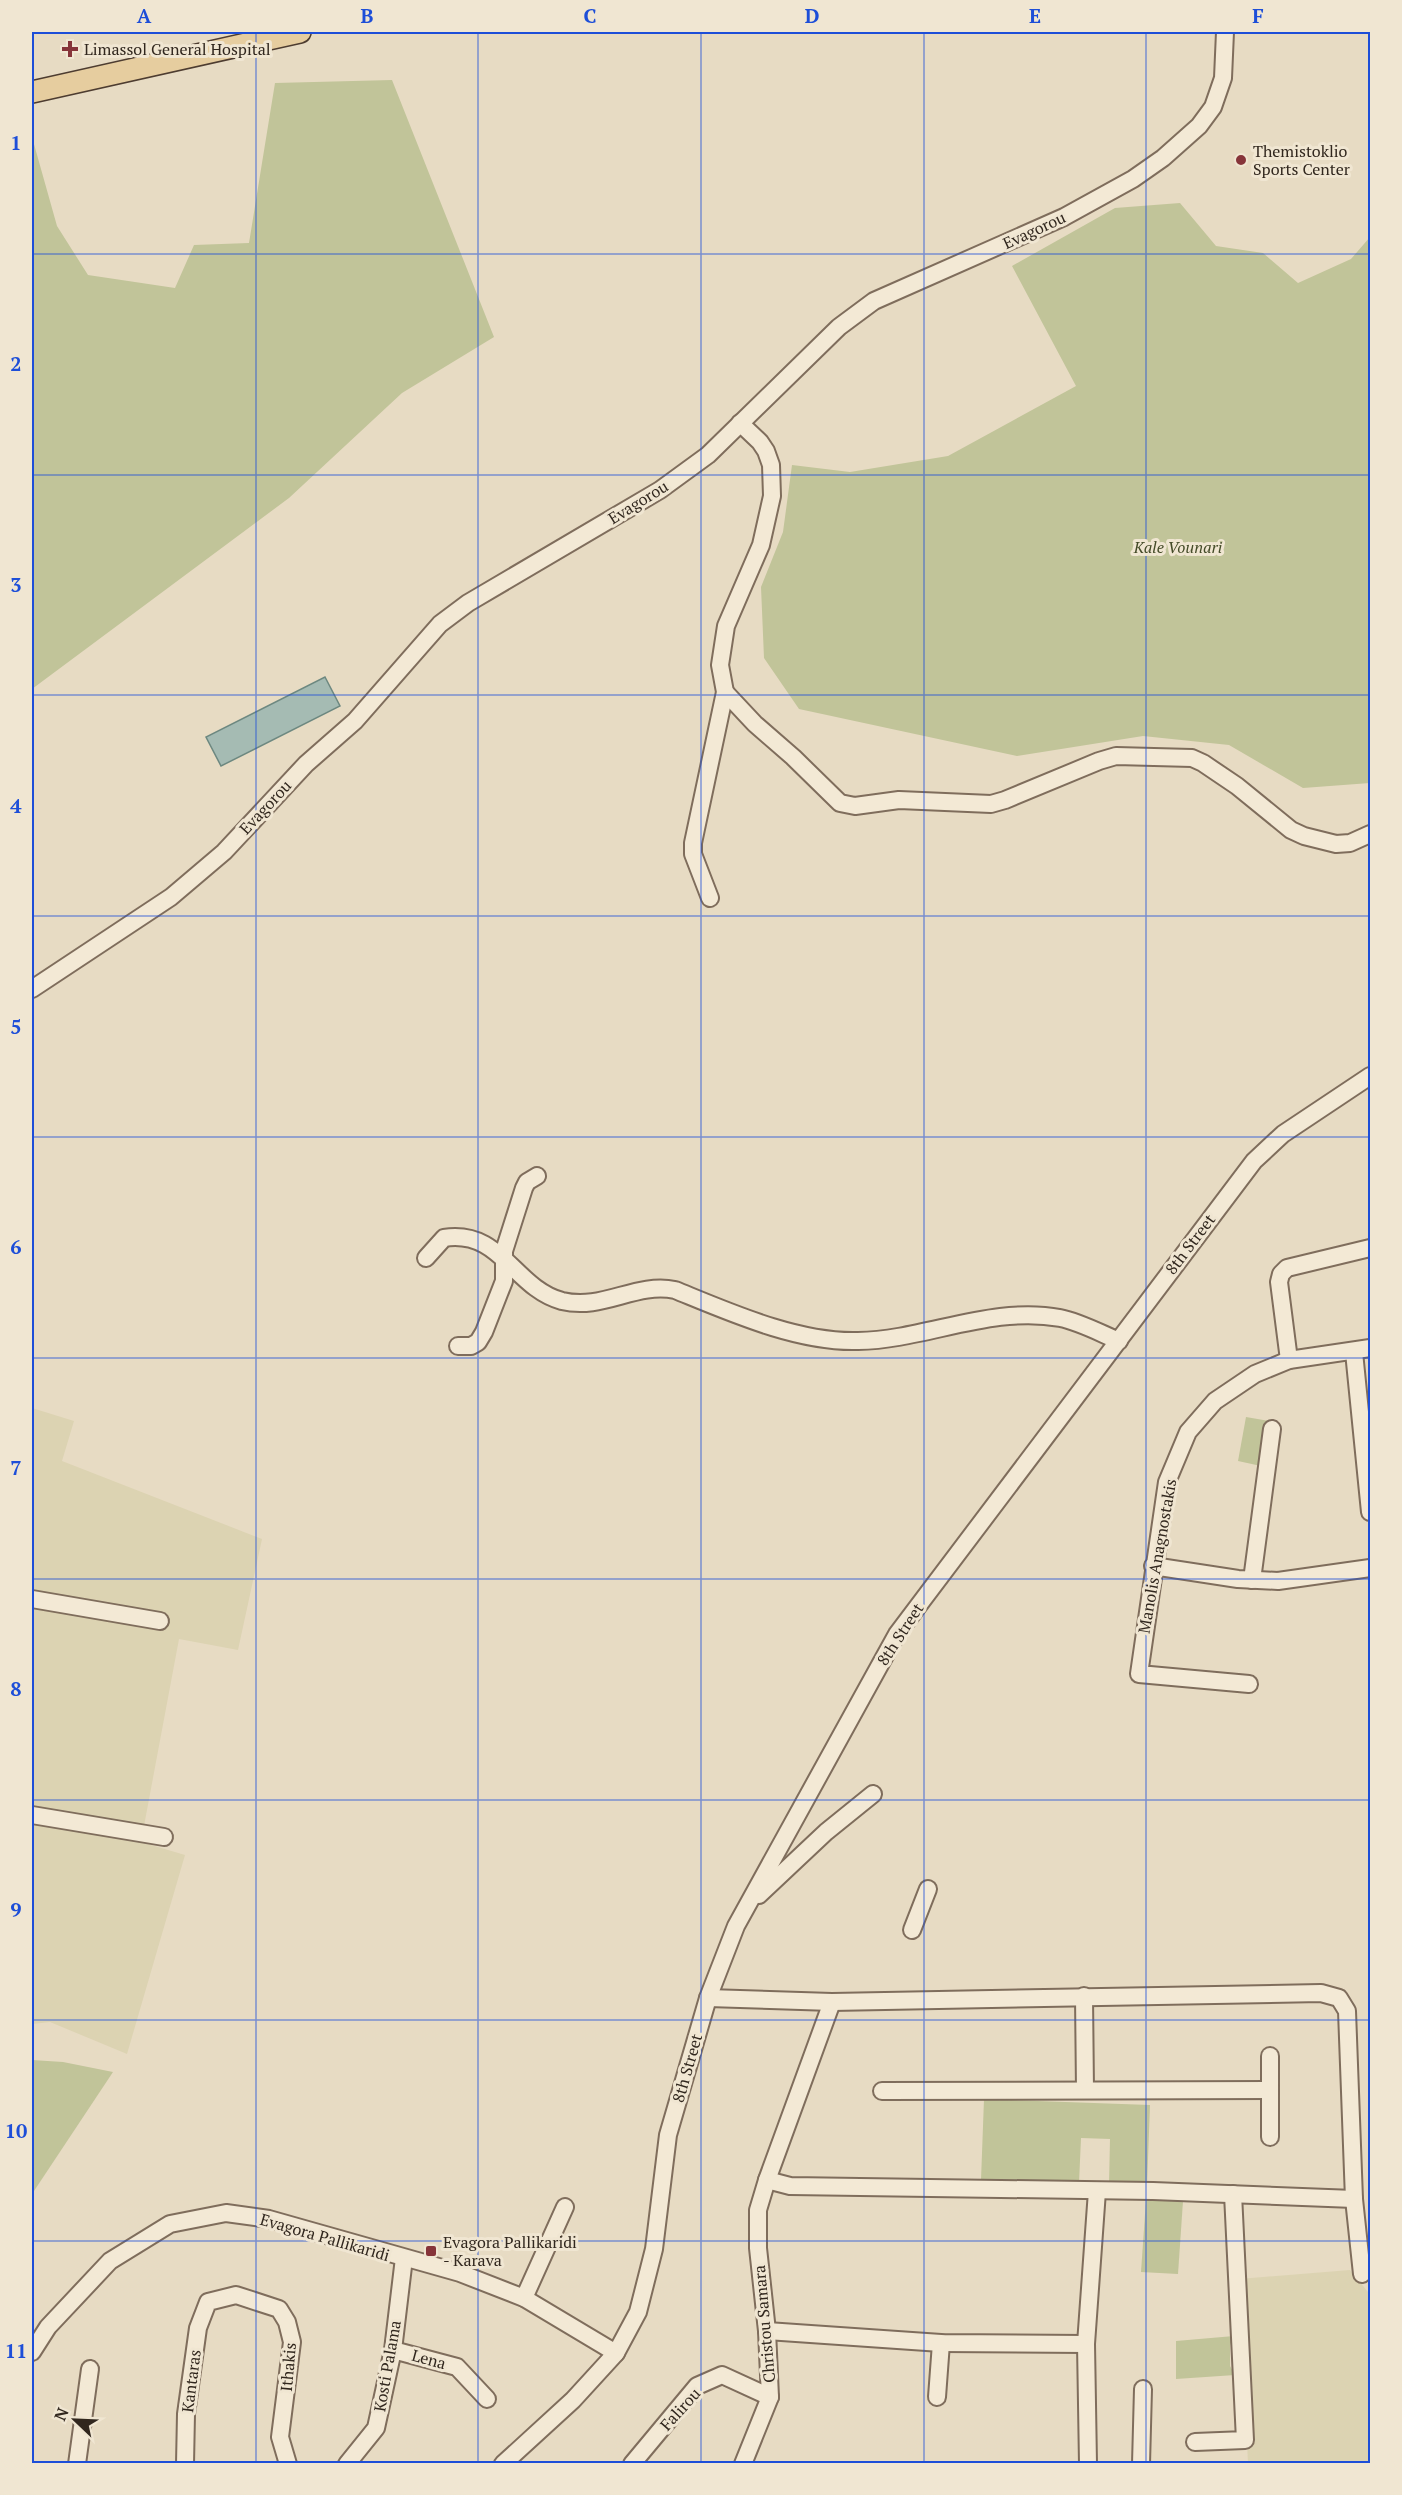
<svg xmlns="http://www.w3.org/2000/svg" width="1402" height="2495" font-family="'PT Serif',serif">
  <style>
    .farmland { fill: #dcd3b2 }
    .green { fill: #c1c499 }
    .water { fill: #a5bbb3; stroke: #6d8880; stroke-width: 1.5 }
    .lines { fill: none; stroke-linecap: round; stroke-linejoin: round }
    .minor-casing { stroke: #7f6d5c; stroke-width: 20 }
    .major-casing { stroke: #4d3c30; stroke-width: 24 }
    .minor { stroke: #f3e9d5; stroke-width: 16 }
    .major { stroke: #e6cd9f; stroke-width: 21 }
    .grid { fill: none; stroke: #1d4ed8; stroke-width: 1.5; stroke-opacity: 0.55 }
    .poi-dot { fill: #863439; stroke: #f0e6d2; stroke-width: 2 }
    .labels { text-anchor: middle; stroke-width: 6; stroke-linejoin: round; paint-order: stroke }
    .poi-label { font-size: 16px; fill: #31271e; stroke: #f0e6d2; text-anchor: start }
    .street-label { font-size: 16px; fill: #31271e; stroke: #f0e6d2 }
    .park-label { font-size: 16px; font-style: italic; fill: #444b28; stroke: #f0e6d2 }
    .neatline { fill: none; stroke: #1d4ed8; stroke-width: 2 }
    .grid-label { font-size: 20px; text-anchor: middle; font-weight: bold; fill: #1d4ed8 }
  </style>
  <rect width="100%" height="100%" fill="#e7dbc3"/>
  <!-- farmland -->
  <g class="farmland">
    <polygon points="32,1408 74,1421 62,1461 262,1539 238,1650 179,1639 141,1842 185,1855 127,2054 50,2022 32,2024"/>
    <polygon points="1350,2270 1368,2292 1370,2304 1370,2463 1248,2463 1239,2279"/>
  </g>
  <!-- green -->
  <g class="green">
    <polygon points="392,80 494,337 402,393 289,498 32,689 32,137 57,226 88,275 175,288 194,245 249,243 275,83"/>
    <polygon points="1180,203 1216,246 1263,253 1298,283 1351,259 1370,237 1370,783 1303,788 1229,745 1143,736 1017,756 799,709 764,658 761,587 783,532 792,465 850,472 948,456 1076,386 1012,266 1115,208"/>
    <polygon points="1246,1417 1269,1421 1261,1466 1238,1461"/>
    <polygon points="32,2060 63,2062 113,2072 32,2194"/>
    <polygon points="984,2099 1150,2105 1147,2186 1109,2185 1110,2139 1081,2138 1079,2183 981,2180"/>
    <polygon points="1146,2200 1183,2201 1178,2274 1141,2272"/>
    <polygon points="1234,2336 1230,2345 1230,2366 1235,2375 1176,2379 1176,2341"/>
  </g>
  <!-- water -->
  <polygon class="water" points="325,677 340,706 221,766 206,737"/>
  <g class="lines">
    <defs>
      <g id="minor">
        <polyline points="725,692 755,724 793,757 840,803 855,806 899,800 991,804 1005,800 1099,761 1116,756 1192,758 1203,763 1237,786 1291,830 1304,836 1336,844 1350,843 1370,834"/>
        <polyline points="710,898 693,854 693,843 725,692 720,665 726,626 761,545 772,496 771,465 766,451 760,442 740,423"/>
        <polyline points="32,989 171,897 224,852 306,764 355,721 440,624 468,603 660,490 708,455 839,327 874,301 1064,217 1133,179 1163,158 1199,126 1213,107 1223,78 1225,32"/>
        <path d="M426 1258 444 1238C501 1229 514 1288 562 1301 603 1311 635 1282 675 1290 729 1312 798 1343 858 1341 925 1340 992 1305 1060 1318 1080 1322 1100 1333 1119 1341"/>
        <polyline points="458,1346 471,1346 478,1342 484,1332 504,1281 504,1251 524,1188 527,1182 537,1176"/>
        <polyline points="1354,1352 1370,1512"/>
        <polyline points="1289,1360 1279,1282 1281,1274 1287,1268 1370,1248"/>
        <polyline points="1153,1566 1238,1579 1278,1581 1370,1568"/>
        <polyline points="1252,1580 1272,1429"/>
        <polyline points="32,1599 160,1621"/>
        <polyline points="1249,1684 1139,1674 1167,1482 1188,1432 1215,1401 1255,1374 1289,1360 1370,1348"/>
        <polyline points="32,1815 164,1837"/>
        <polyline points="759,1895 826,1832 873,1794"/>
        <polyline points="912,1930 928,1889"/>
        <polyline points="1084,1996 1085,2090"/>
        <polyline points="708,1998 832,2002 1321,1993 1339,1998 1347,2011 1354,2199 1362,2274"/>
        <polyline points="1270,2056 1270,2137"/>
        <polyline points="882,2091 1270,2090"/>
        <polyline points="767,2180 790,2186 1153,2191 1354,2199"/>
        <polyline points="524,2298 565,2207"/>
        <polyline points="767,2331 941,2343 1086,2344"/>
        <polyline points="393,2350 457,2367 487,2399"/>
        <polyline points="32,2352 48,2327 110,2261 170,2224 226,2213 269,2219 460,2273 524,2298 616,2353"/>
        <polyline points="937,2397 941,2343"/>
        <polyline points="1195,2442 1245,2440 1233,2194"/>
        <polyline points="77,2464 90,2369"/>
        <polyline points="185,2464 186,2414 198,2328 208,2302 236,2295 279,2309 287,2322 292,2342 280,2437 288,2464"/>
        <polyline points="347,2464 376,2428 393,2350 404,2258"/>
        <polyline points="503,2464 573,2400 616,2353 638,2312 654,2249 668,2135 708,1998 736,1926 897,1634 1254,1161 1283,1134 1370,1076"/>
        <polyline points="632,2464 697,2386 722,2375 770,2397"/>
        <polyline points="743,2464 770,2397 767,2331 758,2248 758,2210 767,2180 832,2002"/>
        <polyline points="1088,2464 1086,2344 1097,2191"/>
        <polyline points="1141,2464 1143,2389"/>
      </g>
      <polyline id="major" points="32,92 300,32"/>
    </defs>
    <!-- minor casing -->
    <use href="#minor" class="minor-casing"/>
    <!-- major casing -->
    <use href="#major" class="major-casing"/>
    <!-- minor -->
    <use href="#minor" class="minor"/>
    <!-- major -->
    <use href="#major" class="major"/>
  </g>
  <!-- grid -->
  <path class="grid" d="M256 32V2464M478 32V2464M701 32V2464M924 32V2464M1146 32V2464M32 254H1370M32 475H1370M32 695H1370M32 916H1370M32 1137H1370M32 1358H1370M32 1579H1370M32 1800H1370M32 2020H1370M32 2241H1370"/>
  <!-- markers -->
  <g class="poi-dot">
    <path d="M67 40h6v6h6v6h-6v6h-6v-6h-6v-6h6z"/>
    <circle cx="1241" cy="160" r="6"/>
    <rect x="425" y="2245" width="12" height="12" rx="3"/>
  </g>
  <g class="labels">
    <!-- poi labels -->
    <g class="poi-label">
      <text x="84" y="55">Limassol General Hospital</text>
      <text x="1253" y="157">Themistoklio<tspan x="1253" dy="18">Sports Center</tspan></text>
      <text x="443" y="2248">Evagora Pallikaridi<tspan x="443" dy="18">- Karava</tspan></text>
    </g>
    <!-- street labels -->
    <g class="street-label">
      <text transform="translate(1034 230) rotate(-25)" y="6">Evagorou</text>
      <text transform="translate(638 502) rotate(-32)" y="6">Evagorou</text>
      <text transform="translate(265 807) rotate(-47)" y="6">Evagorou</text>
      <text transform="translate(1190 1244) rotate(-53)" y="6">8th Street</text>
      <text transform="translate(1157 1556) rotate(-80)" y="6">Manolis Anagnostakis</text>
      <text transform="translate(900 1634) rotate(-57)" y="6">8th Street</text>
      <text transform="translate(687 2068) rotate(-74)" y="6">8th Street</text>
      <text transform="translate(325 2237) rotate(16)" y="6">Evagora Pallikaridi</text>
      <text transform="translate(764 2324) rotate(-95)" y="6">Christou Samara</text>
      <text transform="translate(429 2359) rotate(15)" y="6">Lena</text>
      <text transform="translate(387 2366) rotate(-80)" y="6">Kosti Palama</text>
      <text transform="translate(288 2367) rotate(-85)" y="6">Ithakis</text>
      <text transform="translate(191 2381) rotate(-83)" y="6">Kantaras</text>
      <text transform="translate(680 2409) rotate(-48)" y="6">Falirou</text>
    </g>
    <!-- park labels -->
    <g class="park-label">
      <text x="1178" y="553">Kale Vounari</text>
    </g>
  </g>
  <!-- border -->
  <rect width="1402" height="2495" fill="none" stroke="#f0e6d2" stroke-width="66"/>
  <!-- north arrow -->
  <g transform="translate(75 2420) rotate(293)" stroke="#f0e6d2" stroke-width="4.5" paint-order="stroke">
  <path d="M0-4.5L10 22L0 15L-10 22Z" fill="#31271e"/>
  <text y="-9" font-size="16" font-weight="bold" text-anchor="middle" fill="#31271e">N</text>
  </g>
  <rect x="33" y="33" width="1336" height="2429" class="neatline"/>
  <g class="grid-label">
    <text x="144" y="23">A</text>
    <text x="367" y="23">B</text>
    <text x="590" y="23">C</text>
    <text x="812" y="23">D</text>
    <text x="1035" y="23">E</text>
    <text x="1258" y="23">F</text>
    <text x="16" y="150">1</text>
    <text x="16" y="371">2</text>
    <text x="16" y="592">3</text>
    <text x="16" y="813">4</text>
    <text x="16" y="1034">5</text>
    <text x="16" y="1254">6</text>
    <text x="16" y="1475">7</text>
    <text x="16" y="1696">8</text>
    <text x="16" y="1917">9</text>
    <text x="16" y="2138">10</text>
    <text x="16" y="2358">11</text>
  </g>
</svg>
